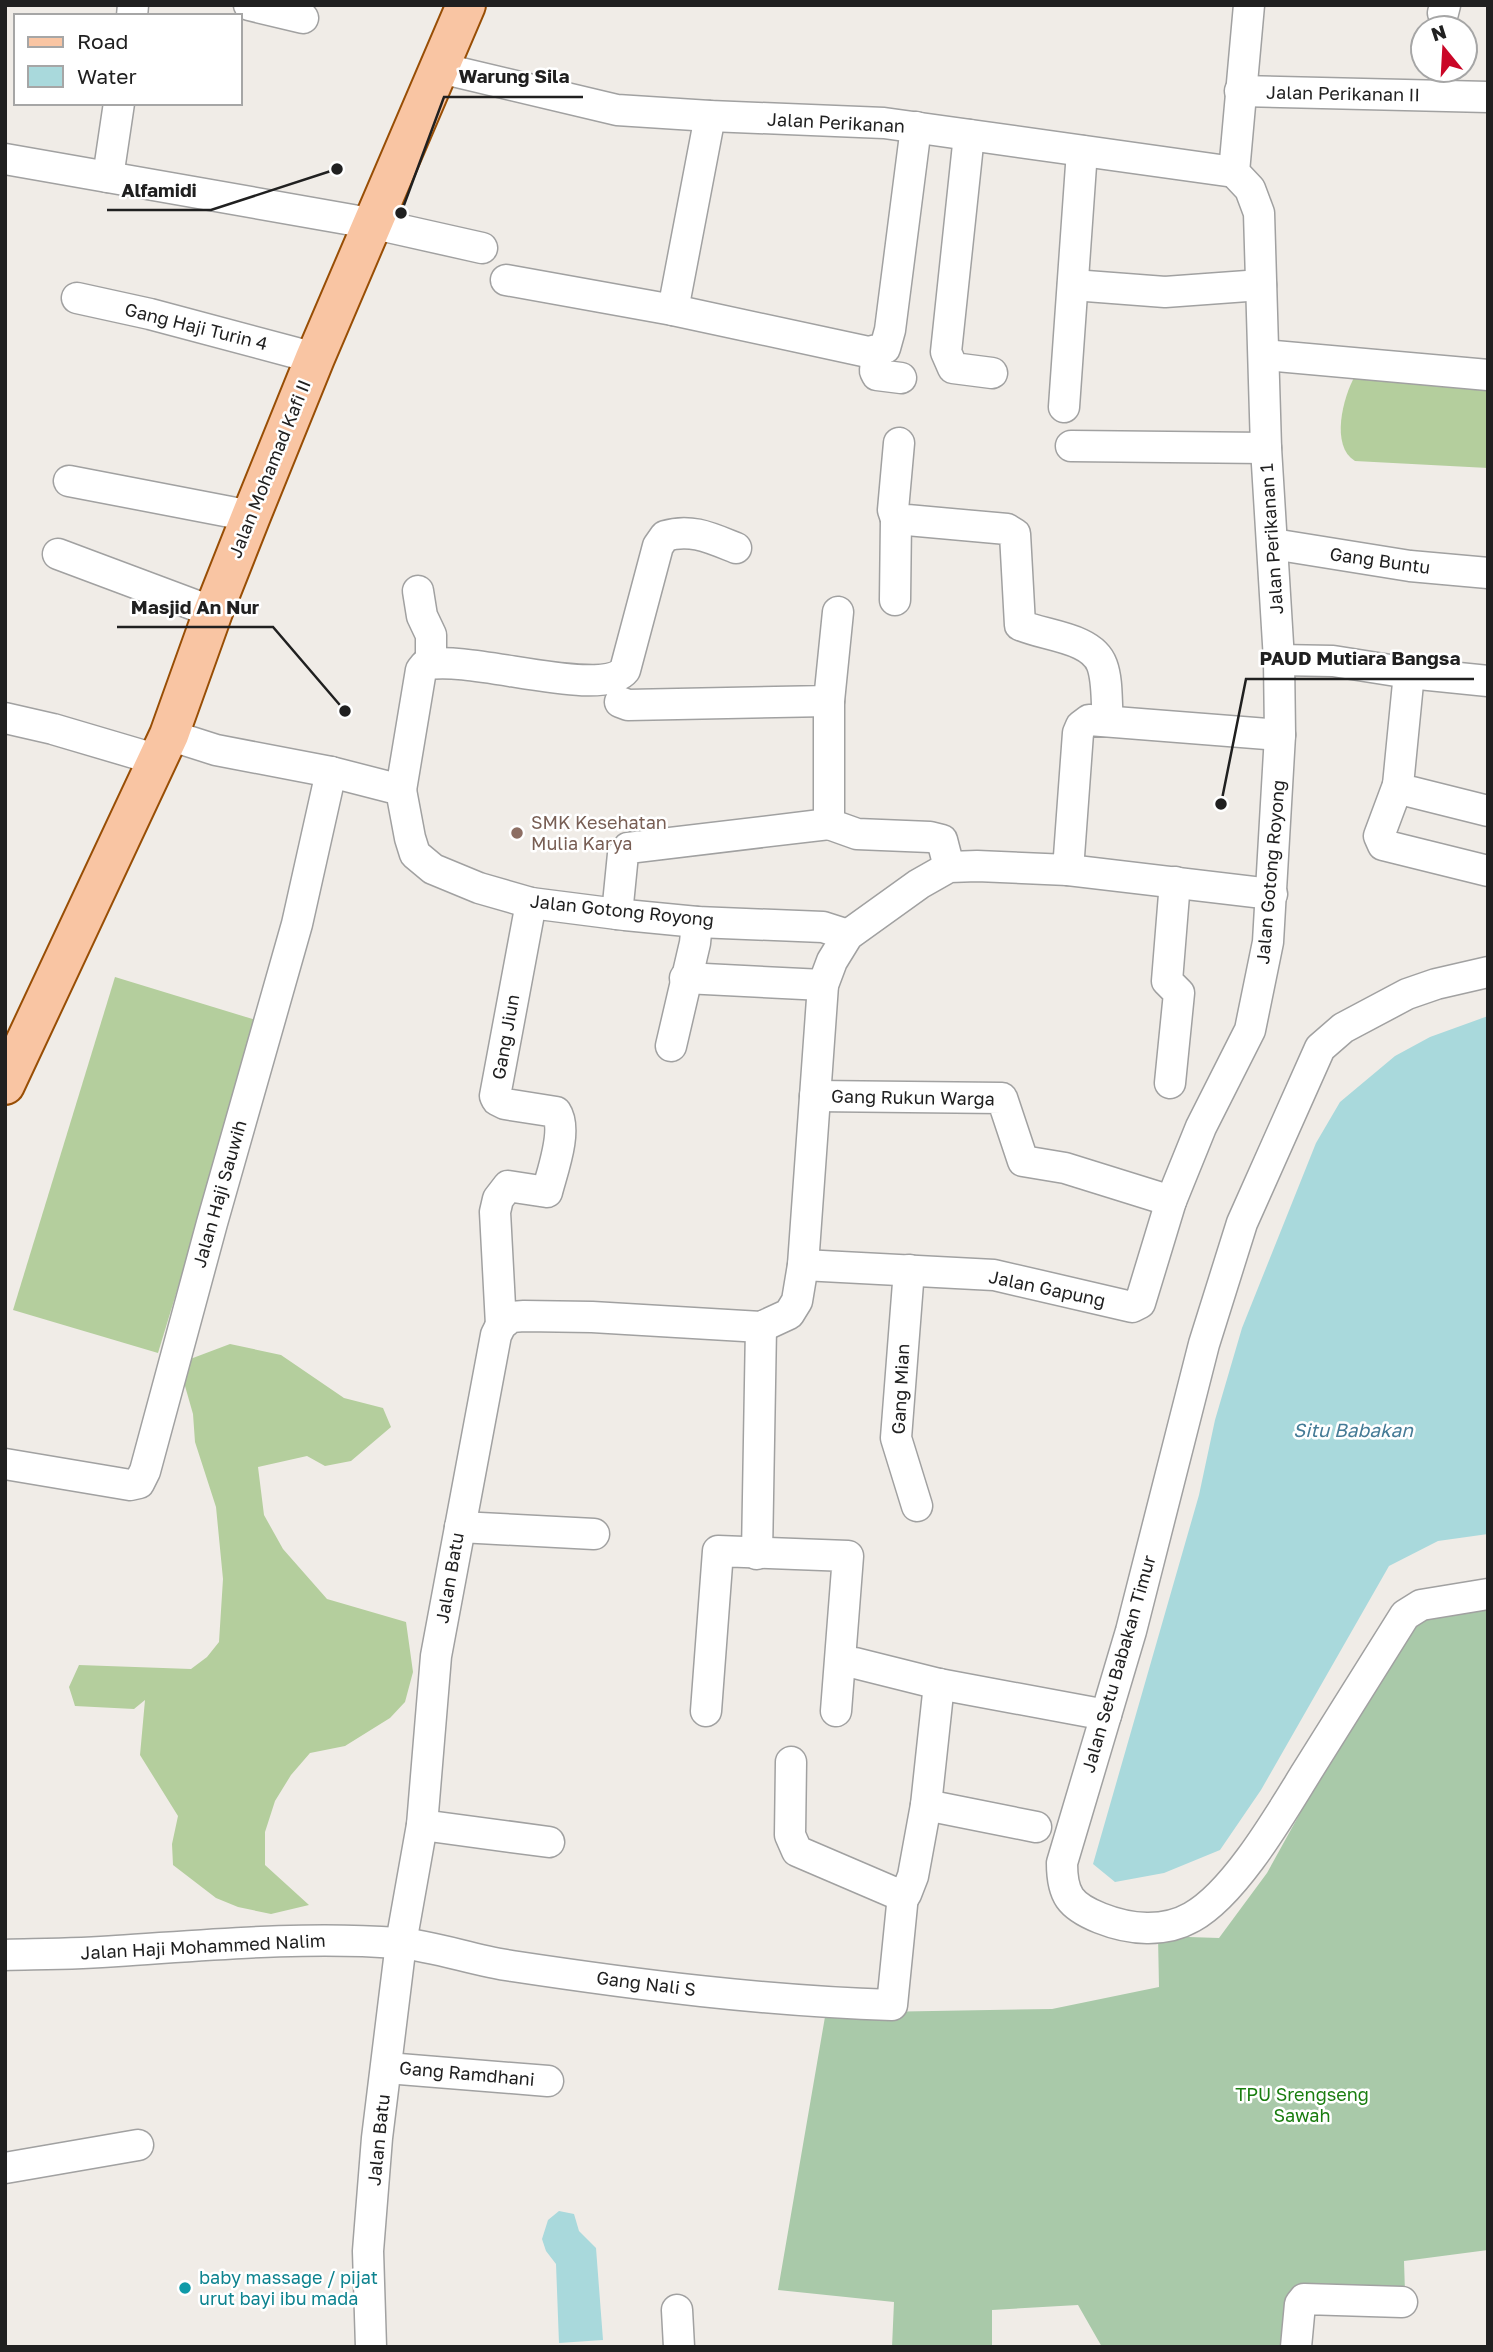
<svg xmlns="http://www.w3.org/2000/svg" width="1493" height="2352" font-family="'Golos Text',sans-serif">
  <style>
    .forest { fill: #b4ce9d }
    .cemetery { fill: #a9c9a9 }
    .water { fill: #a9d9dc }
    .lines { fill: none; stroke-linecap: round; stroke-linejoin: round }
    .minor-casing { stroke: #a1a1a1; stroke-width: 33 }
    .major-casing { stroke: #984e05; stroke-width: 42 }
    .minor { stroke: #fff; stroke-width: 30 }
    .major { stroke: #f9c5a3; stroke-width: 38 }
    .education-dot { fill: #8d6e63; stroke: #fff; stroke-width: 2.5 }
    .culture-dot { fill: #0f9aa8; stroke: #fff; stroke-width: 2.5 }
    .labels { text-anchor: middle; stroke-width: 5; stroke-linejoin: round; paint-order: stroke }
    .street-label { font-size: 18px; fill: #202020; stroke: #fff }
    .education-label { font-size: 18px; fill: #785e54; stroke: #fff; text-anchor: start }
    .park-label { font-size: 18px; fill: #197d0f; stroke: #fff }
    .culture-label { font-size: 18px; fill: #0d838f; stroke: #fff; text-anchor: start }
    .water-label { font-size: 19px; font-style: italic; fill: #457b96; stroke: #fff }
    .leader { fill: none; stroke: #202020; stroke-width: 2.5 }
    .callout-dot { fill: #202020; stroke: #fff; stroke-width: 2.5 }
    .callout-label { font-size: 19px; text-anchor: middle; font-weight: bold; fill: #202020; stroke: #fff; stroke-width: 5; stroke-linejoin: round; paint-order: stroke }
  </style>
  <rect width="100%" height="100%" fill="#f0ece7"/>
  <!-- forest -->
  <g class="forest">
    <path d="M1355 376 1488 384V468L1355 461C1330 446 1343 397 1355 376Z"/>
    <polygon points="115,977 259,1021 158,1353 13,1310"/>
    <polygon points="230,1344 281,1355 344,1398 383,1408 391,1427 351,1461 325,1466 307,1456 258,1467 264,1515 283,1549 327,1599 406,1622 413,1672 405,1702 390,1718 345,1746 310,1753 291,1775 275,1801 265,1832 265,1865 309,1905 271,1914 238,1907 216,1898 173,1865 172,1844 178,1816 140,1755 145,1700 134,1709 75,1706 69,1687 79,1665 191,1669 207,1657 219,1642 223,1579 216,1507 195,1442 193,1414 185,1386 185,1361"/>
  </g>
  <!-- cemetery -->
  <polygon class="cemetery" points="1488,1606 1488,2250 1404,2261 1405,2292 1286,2298 1289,2347 1102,2347 1078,2305 992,2310 992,2347 892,2347 894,2302 778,2290 826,2011 876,2012 1052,2009 1159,1987 1158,1936 1219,1938 1267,1873 1398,1636 1429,1613"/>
  <!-- water -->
  <g class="water">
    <polygon points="1488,1016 1488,1534 1438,1541 1389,1566 1261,1790 1220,1850 1164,1873 1115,1882 1093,1864 1199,1495 1215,1420 1242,1328 1316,1143 1340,1102 1395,1056 1430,1037"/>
    <polygon points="559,2211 574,2214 579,2231 596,2248 603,2340 559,2343 556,2264 546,2251 542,2239 548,2220"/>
  </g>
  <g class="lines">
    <defs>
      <g id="minor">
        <polyline points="249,5 303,18"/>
        <polyline points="1443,13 1445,5"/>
        <polyline points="132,16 133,5"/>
        <polyline points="440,68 617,110 710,116 884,123 1234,172"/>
        <polyline points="1240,91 1488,97"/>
        <polyline points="969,135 946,352 953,368 992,373"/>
        <polyline points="5,159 375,224 482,248"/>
        <polyline points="108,177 119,103"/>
        <polyline points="506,280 673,310 868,352 885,348 890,330 916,127"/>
        <polyline points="1073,285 1165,292 1261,285"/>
        <polyline points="77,298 150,314 315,358"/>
        <polyline points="673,310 710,116"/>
        <polyline points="877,351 875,371 877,375 901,378"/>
        <polyline points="1264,355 1488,375"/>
        <polyline points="1064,407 1082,151"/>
        <path d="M899 443 893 510 896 519 1007 529 1015 534 1020 625C1044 636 1092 637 1102 665 1108 681 1106 703 1108 720"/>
        <polyline points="1071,446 1266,448"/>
        <polyline points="69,481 251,516"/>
        <polyline points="1273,544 1410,566 1488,573"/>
        <polyline points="58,554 213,612"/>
        <polyline points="418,591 422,616 431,635 431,663"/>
        <polyline points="895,600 896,519"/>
        <polyline points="1279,660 1333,661 1409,673 1488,681"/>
        <polyline points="1409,673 1398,785 1400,789 1488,811"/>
        <polyline points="829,701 829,824 857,834 930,837 942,840 949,867"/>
        <polyline points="620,702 628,705 829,701 838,612"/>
        <polyline points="5,718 53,729 158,760"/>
        <polyline points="169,735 216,750 331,772 401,790 410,838 415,854 433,869 479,888 531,903 625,915 697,922 823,927 848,935"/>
        <polyline points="1398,785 1379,836 1383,845 1488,871"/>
        <path d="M401 790 421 670 425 665C469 654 602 700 625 670L658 546 665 536C691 528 711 538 736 548"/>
        <polyline points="1068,870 1272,894"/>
        <polyline points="617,914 623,854 628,848 829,824"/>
        <path d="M1488 972 1436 984 1407 994 1343 1028 1320 1048 1242 1223 1204 1344 1131 1631 1062 1863C1062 1895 1070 1906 1100 1918 1130 1930 1164 1933 1192 1917 1235 1893 1280 1815 1306 1773 1339 1720 1372 1667 1405 1615L1421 1605 1488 1594"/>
        <polyline points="685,978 823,985"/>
        <polyline points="671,1046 695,943 697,922"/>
        <polyline points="1170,1083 1179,993 1167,981 1175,882"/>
        <polyline points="815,1096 1002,1098 1023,1161 1065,1168 1171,1201"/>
        <polyline points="803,1265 994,1275 1132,1307 1140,1303 1171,1201 1201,1127 1250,1030 1268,942 1280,735 1279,660 1266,448 1259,213 1250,189 1234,172 1249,5"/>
        <polyline points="909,1270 896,1438 917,1506"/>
        <path d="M501 1325 495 1212 498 1199 508 1186 547 1192C552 1172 568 1130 556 1112L505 1104 497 1100 495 1096 531 903"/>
        <polyline points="5,1464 130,1485 139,1483 145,1471 212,1223 297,924 331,772"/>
        <polyline points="460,1527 594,1534"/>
        <polyline points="757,1554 761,1327"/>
        <polyline points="855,1663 939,1684 1106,1715"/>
        <polyline points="706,1711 718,1551 848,1556 836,1711"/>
        <polyline points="791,1762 790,1835 797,1851 895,1893 906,1894 913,1876 926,1805 939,1684"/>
        <polyline points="926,1805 1036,1827"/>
        <polyline points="422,1825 549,1842"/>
        <path d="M5 1955C42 1954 80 1954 117 1951 210 1945 304 1936 398 1943 436 1946 474 1961 512 1966 638 1985 765 2001 892 2005L903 1895"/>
        <polyline points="387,2068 548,2081"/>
        <polyline points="5,2168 138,2145"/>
        <polyline points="677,2310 679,2347"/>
        <polyline points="371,2347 368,2251 377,2138 401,1943 422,1825 436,1656 496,1335 501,1325 511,1317 524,1316 592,1317 761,1327 789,1314 797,1301 803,1265 823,985 832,961 848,935 919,884 949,867 977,866 1068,870 1078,733 1081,726 1089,720 1280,735"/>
        <polyline points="1296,2347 1300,2304 1304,2299 1402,2302"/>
      </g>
      <polyline id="major" points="5,1085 169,735 213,612 251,516 315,358 466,5"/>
    </defs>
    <!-- minor casing -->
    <use href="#minor" class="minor-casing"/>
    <!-- major casing -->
    <use href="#major" class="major-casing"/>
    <!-- minor -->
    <use href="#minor" class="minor"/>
    <!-- major -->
    <use href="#major" class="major"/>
  </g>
  <!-- markers -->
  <circle class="education-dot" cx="517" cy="833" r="7"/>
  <circle class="culture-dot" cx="185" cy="2288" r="7"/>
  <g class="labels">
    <!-- street labels -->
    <g class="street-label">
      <text transform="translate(1343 94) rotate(1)" y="6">Jalan Perikanan II</text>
      <text transform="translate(836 123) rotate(3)" y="6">Jalan Perikanan</text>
      <text transform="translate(196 327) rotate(14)" y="6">Gang Haji Turin 4</text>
      <text transform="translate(270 469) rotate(-68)" y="6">Jalan Mohamad Kafi II</text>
      <text transform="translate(1272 539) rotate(-94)" y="6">Jalan Perikanan 1</text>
      <text transform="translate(1380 561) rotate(8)" y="6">Gang Buntu</text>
      <text transform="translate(1271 872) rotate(-85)" y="6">Jalan Gotong Royong</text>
      <text transform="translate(622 911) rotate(6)" y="6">Jalan Gotong Royong</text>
      <text transform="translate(506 1037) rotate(-80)" y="6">Gang Jiun</text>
      <text transform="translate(913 1098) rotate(1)" y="6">Gang Rukun Warga</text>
      <text transform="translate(220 1194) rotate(-74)" y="6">Jalan Haji Sauwih</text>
      <text transform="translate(1047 1289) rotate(12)" y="6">Jalan Gapung</text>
      <text transform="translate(901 1389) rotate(-87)" y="6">Gang Mian</text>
      <text transform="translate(450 1578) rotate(-80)" y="6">Jalan Batu</text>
      <text transform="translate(1119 1664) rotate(-74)" y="6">Jalan Setu Babakan Timur</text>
      <text transform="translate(203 1947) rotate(-3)" y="6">Jalan Haji Mohammed Nalim</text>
      <text transform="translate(646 1984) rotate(7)" y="6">Gang Nali S</text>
      <text transform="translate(467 2074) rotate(5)" y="6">Gang Ramdhani</text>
      <text transform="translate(379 2140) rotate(-84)" y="6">Jalan Batu</text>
    </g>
    <!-- education labels -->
    <g class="education-label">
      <text x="531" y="829">SMK Kesehatan<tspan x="531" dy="21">Mulia Karya</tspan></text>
    </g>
    <!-- park labels -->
    <g class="park-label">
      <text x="1302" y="2101">TPU Srengseng<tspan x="1302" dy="21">Sawah</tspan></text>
    </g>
    <!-- culture labels -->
    <g class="culture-label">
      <text x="199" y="2284">baby massage / pijat<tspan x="199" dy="21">urut bayi ibu mada</tspan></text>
    </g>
    <!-- water labels -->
    <g class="water-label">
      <text x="1353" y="1437">Situ Babakan</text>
    </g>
  </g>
  <!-- callouts -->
  <path class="leader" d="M401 213L444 97H583M337 169L211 210H107M345 711L273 627H117M1221 804L1246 679H1474"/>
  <g class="callout-dot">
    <circle cx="401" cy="213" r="7"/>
    <circle cx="337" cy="169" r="7"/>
    <circle cx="345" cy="711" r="7"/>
    <circle cx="1221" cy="804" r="7"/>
  </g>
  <g class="callout-label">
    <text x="514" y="83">Warung Sila</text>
    <text x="159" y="197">Alfamidi</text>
    <text x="195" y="614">Masjid An Nur</text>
    <text x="1360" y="665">PAUD Mutiara Bangsa</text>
  </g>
  <!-- border -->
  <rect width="1493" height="2352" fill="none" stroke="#202020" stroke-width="14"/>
  <!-- legend -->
  <rect x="14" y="14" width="228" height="91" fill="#ffffff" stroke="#a6a6a6" stroke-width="2"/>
  <rect x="28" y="37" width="35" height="10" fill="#f9c5a3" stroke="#a6a6a6" stroke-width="2"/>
  <text x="77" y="49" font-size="21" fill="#202020">Road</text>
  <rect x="28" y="66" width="35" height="21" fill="#a9d9dc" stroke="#a6a6a6" stroke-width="2"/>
  <text x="77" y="84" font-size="21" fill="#202020">Water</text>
  <!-- north arrow -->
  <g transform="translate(1444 49) rotate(342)"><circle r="33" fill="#ffffff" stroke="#a6a6a6" stroke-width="2"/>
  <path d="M0-5L12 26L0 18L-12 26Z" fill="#ca0627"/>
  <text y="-10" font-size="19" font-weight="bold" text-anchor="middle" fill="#202020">N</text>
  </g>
</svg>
